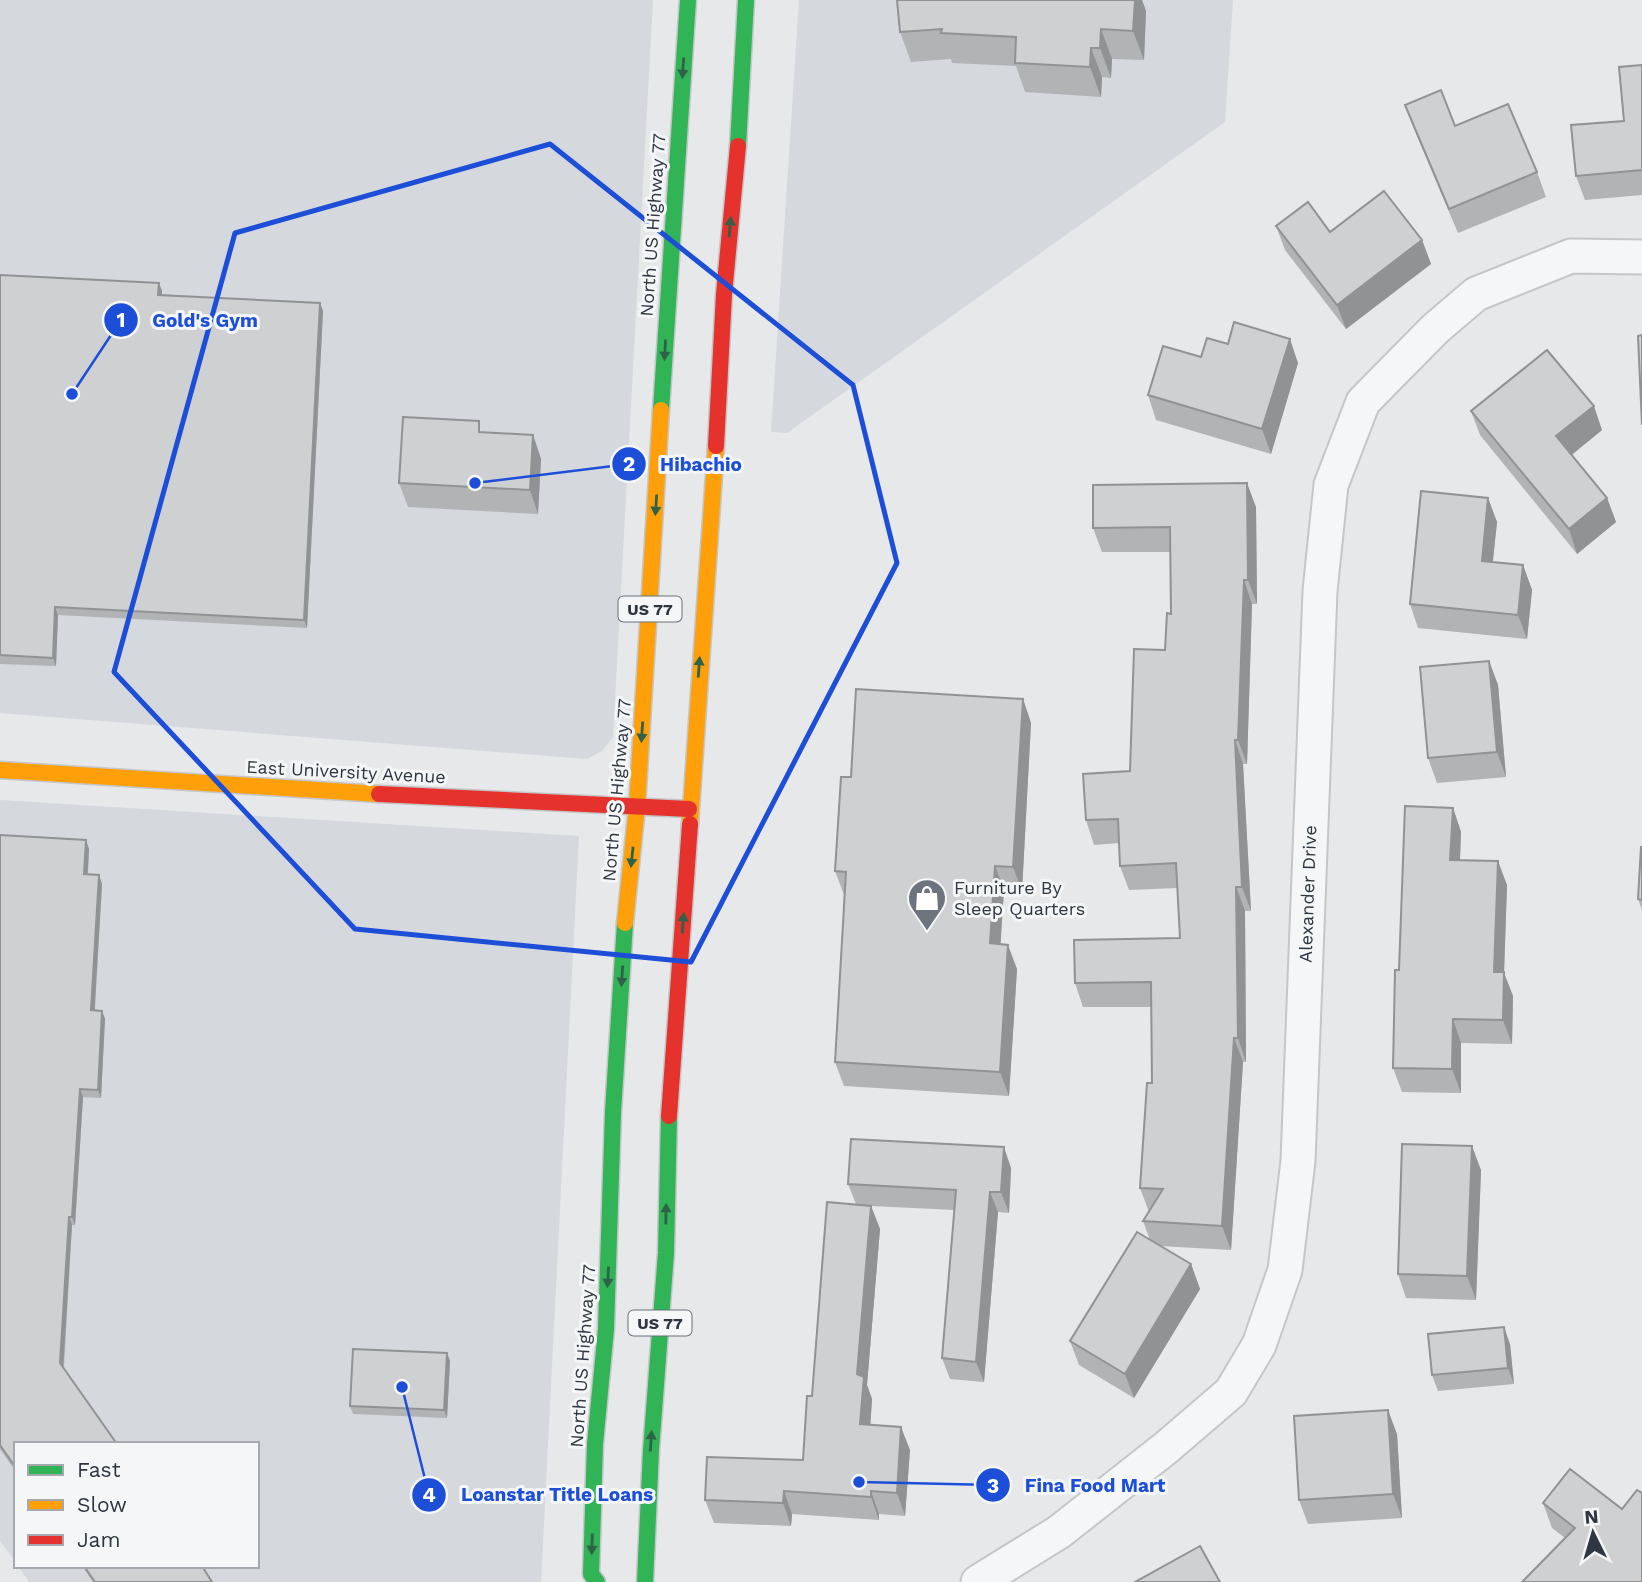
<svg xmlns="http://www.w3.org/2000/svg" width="1642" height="1582" font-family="'Work Sans',sans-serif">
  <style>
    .built { fill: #d5d8dd }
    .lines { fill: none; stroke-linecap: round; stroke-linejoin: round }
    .street-casing { stroke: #c4c6c8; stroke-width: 37 }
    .fast-casing { stroke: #c4c6c8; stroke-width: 19 }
    .slow-casing { stroke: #c4c6c8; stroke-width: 19 }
    .jam-casing { stroke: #c4c6c8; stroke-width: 19 }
    .street { stroke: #f5f6f7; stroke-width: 33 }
    .fast { stroke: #30b455; stroke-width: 16 }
    .slow { stroke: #ff9f0a; stroke-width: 16 }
    .jam { stroke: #e5322d; stroke-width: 16 }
    .wall { fill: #b1b3b5 }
    .shaded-wall { fill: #909293 }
    .building { fill: #ced0d2; stroke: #909293; stroke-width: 2 }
    .oneway { fill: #2f6249 }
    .marked { fill: none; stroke: #1d4ed8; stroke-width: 5; stroke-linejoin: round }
    .labels { text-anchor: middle; stroke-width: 6; stroke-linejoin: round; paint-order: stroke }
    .shield { fill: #f4f6f8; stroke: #697079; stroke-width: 2 }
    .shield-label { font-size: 16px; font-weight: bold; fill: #2e3642 }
    .street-label { font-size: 18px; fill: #2e3642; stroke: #f4f6f8 }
    .poi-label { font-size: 18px; fill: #2e3642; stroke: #f4f6f8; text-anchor: start }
    .leader { fill: none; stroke: #1d4ed8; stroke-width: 2.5 }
    .callout-dot { fill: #1d4ed8; stroke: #f4f6f8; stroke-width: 2.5 }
    .mark-label { font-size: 21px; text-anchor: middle; font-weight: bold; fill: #fff }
    .callout-label { font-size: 19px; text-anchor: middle; font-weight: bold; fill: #1d4ed8; stroke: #f4f6f8; stroke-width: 6; stroke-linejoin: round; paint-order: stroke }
  </style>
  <rect width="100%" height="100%" fill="#e6e8ea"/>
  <!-- built -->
  <g class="built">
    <polygon points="0,0 653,0 613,737 602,751 587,759 0,713"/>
    <polygon points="799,0 1233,0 1225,122 787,433 771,432"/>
    <polygon points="0,800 579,836 541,1582 29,1582 18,1566 257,1566 257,1444 16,1444 16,1563 0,1541"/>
  </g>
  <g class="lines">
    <defs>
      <polyline id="street" points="978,1582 1059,1532 1167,1447 1231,1392 1259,1345 1285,1270 1298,1161 1320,591 1331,485 1363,402 1435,329 1476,294 1571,256 1642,257"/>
      <g id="fast">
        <polyline points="738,146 746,0"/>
        <polyline points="661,410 688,0"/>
        <polyline points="597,1582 591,1574 595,1444 606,1329 613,1112 625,923"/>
        <polyline points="645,1582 651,1450 666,1253 669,1116"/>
      </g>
      <g id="slow">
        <polyline points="0,770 379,794"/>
        <polyline points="690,824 716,446"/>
        <polyline points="625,923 637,806 661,410"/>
      </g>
      <g id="jam">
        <polyline points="716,446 724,294 738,146"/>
        <polyline points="379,794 689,809"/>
        <polyline points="669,1116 690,824"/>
      </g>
    </defs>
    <!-- street casing -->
    <use href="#street" class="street-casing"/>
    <!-- fast casing -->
    <use href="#fast" class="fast-casing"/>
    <!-- slow casing -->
    <use href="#slow" class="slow-casing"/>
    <!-- jam casing -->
    <use href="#jam" class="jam-casing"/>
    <!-- street -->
    <use href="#street" class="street"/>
    <!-- fast -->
    <use href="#fast" class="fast"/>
    <!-- slow -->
    <use href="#slow" class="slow"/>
    <!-- jam -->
    <use href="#jam" class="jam"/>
  </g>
  <!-- wall -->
  <g class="wall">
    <polygon points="897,0 1142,0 1146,11 1144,60 1112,59 1111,78 1102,77 1101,97 1025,92 1016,66 952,63 951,59 911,62 900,32"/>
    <polygon points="1642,65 1642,195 1585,200 1576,176 1624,121"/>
    <polygon points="1405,105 1455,126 1537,172 1546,197 1458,233 1414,129"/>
    <polygon points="1276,226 1422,240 1431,264 1346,329 1285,250"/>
    <polygon points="0,275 162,291 161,295 320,303 323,311 307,628 58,615 56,666 0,664"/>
    <polygon points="1228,344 1298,363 1271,454 1156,420 1148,395 1201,357"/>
    <polygon points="1471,411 1602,430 1572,455 1607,498 1616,522 1577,554 1480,435"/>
    <polygon points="483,432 533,435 541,459 538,514 408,507 399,483"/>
    <polygon points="1488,498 1497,522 1493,562 1523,565 1532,590 1527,639 1418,628 1410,604"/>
    <polygon points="1256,507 1257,604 1252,604 1247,764 1243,764 1251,911 1245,911 1246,1062 1243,1062 1231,1250 1160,1246 1191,1264 1200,1289 1134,1398 1079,1365 1070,1341 1150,1240 1143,1221 1149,1212 1140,1188 1152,1083 1151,1007 1083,1007 1075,983 1180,938 1177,888 1129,890 1120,866 1119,843 1094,845 1086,820 1130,771 1165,650 1171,614 1171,552 1102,552 1093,528"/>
    <polygon points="1489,661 1498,685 1506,777 1437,783 1428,758"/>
    <polygon points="1023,699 1031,723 1022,891 1004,890 1000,944 1017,969 1009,1096 844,1086 835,1062 844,895 835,871 851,777"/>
    <polygon points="1453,808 1461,832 1460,860 1507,885 1504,973 1513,996 1512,1044 1461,1043 1461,1093 1402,1092 1393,1068 1399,970"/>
    <polygon points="0,835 89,849 88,874 99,875 102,884 95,1010 102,1011 105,1019 101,1098 83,1097 75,1225 72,1225 64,1367 16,1444 16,1472 0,1449"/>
    <polygon points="1642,847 1642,910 1638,899"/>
    <polygon points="1011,1168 1009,1213 998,1212 984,1382 950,1379 942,1358 955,1210 871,1206 880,1229 867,1385 872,1399 870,1425 910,1450 905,1516 879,1514 879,1520 792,1514 791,1526 714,1523 705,1500 803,1460 812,1396 856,1204 848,1184"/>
    <polygon points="1481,1170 1476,1300 1406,1298 1398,1274"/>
    <polygon points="1510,1344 1514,1384 1438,1391 1432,1375"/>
    <polygon points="447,1353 450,1361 447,1418 353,1414 350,1406"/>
    <polygon points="1397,1434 1402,1518 1308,1524 1299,1500"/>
    <polygon points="1543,1503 1622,1509 1642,1582 1565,1538 1552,1528"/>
    <polygon points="82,1566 202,1566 213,1582 93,1582"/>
  </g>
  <!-- shaded-wall -->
  <g class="shaded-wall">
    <polygon points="1135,0 1142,0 1146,11 1144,60 1133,31"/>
    <polygon points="1101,29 1112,59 1111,78 1100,48"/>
    <polygon points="1091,48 1102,77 1101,97 1090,67"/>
    <polygon points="1422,240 1431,264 1346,329 1337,305"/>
    <polygon points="159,283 162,291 161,303 158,295"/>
    <polygon points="320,303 323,311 307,628 304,620"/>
    <polygon points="1290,339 1298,363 1271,454 1262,429"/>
    <polygon points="1594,406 1602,430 1565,460 1556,436"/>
    <polygon points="533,435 541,459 538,514 530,490"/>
    <polygon points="1247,483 1256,507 1257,604 1248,580"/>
    <polygon points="1488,498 1497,522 1490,585 1482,561"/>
    <polygon points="1607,498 1616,522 1577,554 1569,529"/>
    <polygon points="1523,565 1532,590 1527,639 1518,615"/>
    <polygon points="1244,580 1252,604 1247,764 1238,740"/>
    <polygon points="55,607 58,615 56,666 53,658"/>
    <polygon points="1489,661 1498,685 1506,777 1497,752"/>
    <polygon points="1023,699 1031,723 1022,891 1013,867"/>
    <polygon points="1235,740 1243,764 1251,911 1242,887"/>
    <polygon points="1453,808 1461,832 1459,884 1450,860"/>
    <polygon points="86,840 89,849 87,883 84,874"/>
    <polygon points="1498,861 1507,885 1504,973 1513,996 1512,1044 1503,1020 1494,972"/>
    <polygon points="995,866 1004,890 999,968 990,943"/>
    <polygon points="99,875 102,884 94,1018 91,1010"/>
    <polygon points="1236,887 1245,911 1246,1062 1238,1038"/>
    <polygon points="1008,945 1017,969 1009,1096 1000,1072"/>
    <polygon points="102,1011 105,1019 101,1098 98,1090"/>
    <polygon points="1453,1019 1461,1043 1461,1093 1452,1069"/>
    <polygon points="1234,1038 1243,1062 1231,1250 1222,1226"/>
    <polygon points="80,1089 83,1097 75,1225 72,1217"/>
    <polygon points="1472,1146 1481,1170 1476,1300 1467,1276"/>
    <polygon points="1004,1147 1011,1168 1009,1213 1001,1192"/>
    <polygon points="990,1192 998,1212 984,1382 976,1362"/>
    <polygon points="871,1206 880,1229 867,1385 872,1399 869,1447 860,1424 857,1374"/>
    <polygon points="69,1217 72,1225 63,1371 60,1363"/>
    <polygon points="1191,1264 1200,1289 1134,1398 1125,1374"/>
    <polygon points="1504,1327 1510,1344 1514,1384 1508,1368"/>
    <polygon points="447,1353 450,1361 447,1418 444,1410"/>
    <polygon points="1388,1410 1397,1434 1402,1518 1393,1494"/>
    <polygon points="901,1427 910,1450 905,1516 897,1493"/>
    <polygon points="784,1491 792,1514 791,1526 783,1503"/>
    <polygon points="871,1491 879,1514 879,1520 871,1497"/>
  </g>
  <!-- building -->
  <g class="building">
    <polygon points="897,0 1135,0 1133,31 1101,29 1100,48 1091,48 1090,67 1015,63 1016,37 941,33 942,29 900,32"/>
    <polygon points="1642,65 1642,170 1576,176 1571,125 1624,121 1619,67"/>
    <polygon points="1441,90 1455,126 1508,104 1537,172 1449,209 1405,105"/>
    <polygon points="1384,191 1422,240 1337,305 1276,226 1308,202 1330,232"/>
    <polygon points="0,275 159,283 158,295 320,303 304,620 55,607 53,658 0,655"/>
    <polygon points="1234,322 1290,339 1262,429 1148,395 1163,346 1201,357 1207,338 1228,344"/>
    <polygon points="1642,335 1642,425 1638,336"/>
    <polygon points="1547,350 1594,406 1556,436 1607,498 1569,529 1471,411"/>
    <polygon points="403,417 479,421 479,432 533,435 530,490 399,483"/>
    <polygon points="1247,483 1248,580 1244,580 1238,740 1235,740 1242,887 1236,887 1238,1038 1234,1038 1222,1226 1143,1221 1163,1189 1140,1188 1147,1083 1152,1083 1151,982 1075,983 1074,940 1180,938 1176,863 1120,866 1118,819 1086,820 1083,774 1130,771 1134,649 1165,650 1167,613 1171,614 1170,527 1093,528 1093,485"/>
    <polygon points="1421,491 1488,498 1482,561 1523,565 1518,615 1410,604"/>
    <polygon points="1489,661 1497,752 1428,758 1420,667"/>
    <polygon points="856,689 1023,699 1013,867 995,866 990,943 1008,945 1000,1072 835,1062 846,872 835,871 841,777 851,777"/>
    <polygon points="1405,806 1453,808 1450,860 1498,861 1494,972 1504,972 1503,1020 1453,1019 1452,1069 1393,1068 1395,970 1399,970"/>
    <polygon points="0,835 86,840 84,874 99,875 91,1010 102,1011 98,1090 80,1089 72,1217 69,1217 60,1363 117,1444 16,1444 16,1468 0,1445"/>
    <polygon points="1641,847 1642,847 1642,900 1638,899"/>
    <polygon points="851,1139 1004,1147 1001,1192 990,1192 976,1362 942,1358 956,1190 848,1184"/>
    <polygon points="1402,1144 1472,1146 1467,1276 1398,1274"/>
    <polygon points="827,1202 871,1206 857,1374 864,1377 860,1424 901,1427 897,1493 871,1491 871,1497 784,1491 783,1503 705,1500 707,1457 803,1460 807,1396 812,1396"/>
    <polygon points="1137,1232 1191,1264 1125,1374 1070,1341"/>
    <polygon points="1504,1327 1508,1368 1432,1375 1428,1334"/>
    <polygon points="353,1349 447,1353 444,1410 350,1406"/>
    <polygon points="1388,1410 1393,1494 1299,1500 1294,1416"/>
    <polygon points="1570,1469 1622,1509 1637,1490 1642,1493 1642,1582 1522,1582 1575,1528 1543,1503"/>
    <polygon points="1200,1546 1220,1582 1135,1582"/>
    <polygon points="84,1566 202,1566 212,1582 95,1582"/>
  </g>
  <!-- one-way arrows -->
  <defs><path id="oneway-solid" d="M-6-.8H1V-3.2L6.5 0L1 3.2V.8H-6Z" transform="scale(1.75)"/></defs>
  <g class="oneway">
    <use href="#oneway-solid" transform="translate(683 68) rotate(94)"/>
    <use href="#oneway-solid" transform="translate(730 227) rotate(-85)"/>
    <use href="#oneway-solid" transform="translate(665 350) rotate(93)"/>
    <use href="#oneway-solid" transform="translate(656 505) rotate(94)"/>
    <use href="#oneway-solid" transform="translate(699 667) rotate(-86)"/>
    <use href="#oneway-solid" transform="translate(642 732) rotate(94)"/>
    <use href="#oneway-solid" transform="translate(632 857) rotate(96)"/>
    <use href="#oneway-solid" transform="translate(683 923) rotate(-86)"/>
    <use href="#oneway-solid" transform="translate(622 976) rotate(94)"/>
    <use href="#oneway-solid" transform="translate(666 1214) rotate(-89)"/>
    <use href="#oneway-solid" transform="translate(608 1277) rotate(93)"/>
    <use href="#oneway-solid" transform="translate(651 1441) rotate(-86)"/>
    <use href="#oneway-solid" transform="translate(592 1544) rotate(92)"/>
  </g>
  <!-- marked area -->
  <path class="marked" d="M550 144 853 385 897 563 691 962 355 929 114 672 235 233Z"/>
  <!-- icons -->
  <defs>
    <symbol id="shop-pin" viewBox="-11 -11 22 30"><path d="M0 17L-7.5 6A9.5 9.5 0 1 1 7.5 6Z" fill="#6e747d" stroke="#f4f6f8"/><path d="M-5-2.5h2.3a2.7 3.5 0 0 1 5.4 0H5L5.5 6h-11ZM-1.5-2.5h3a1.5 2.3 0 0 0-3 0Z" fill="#fff"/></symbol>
  </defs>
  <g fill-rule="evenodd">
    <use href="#shop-pin" x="905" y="876" width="44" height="60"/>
  </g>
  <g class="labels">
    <!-- shield labels -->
    <g class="shield">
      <rect x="618.5" y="596.5" width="63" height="25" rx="5"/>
      <rect x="628.5" y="1310.5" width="63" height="25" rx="5"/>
    </g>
    <g class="shield-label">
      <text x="650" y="615">US 77</text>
      <text x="660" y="1329">US 77</text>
    </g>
    <!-- street labels -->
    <g class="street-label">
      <text transform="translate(653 225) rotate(-86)" y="6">North US Highway 77</text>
      <text transform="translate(346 772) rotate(3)" y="6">East University Avenue</text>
      <text transform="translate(617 790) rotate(-85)" y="6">North US Highway 77</text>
      <text transform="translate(1308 894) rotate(-88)" y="6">Alexander Drive</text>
      <text transform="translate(583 1356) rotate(-86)" y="6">North US Highway 77</text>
    </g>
    <!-- poi labels -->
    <g class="poi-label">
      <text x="954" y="894">Furniture By<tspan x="954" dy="21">Sleep Quarters</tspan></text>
    </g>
  </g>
  <!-- callouts -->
  <path class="leader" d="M72 394L121 320M475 483L629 464M859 1482L993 1485M402 1387L429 1495"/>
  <g class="callout-dot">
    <circle cx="72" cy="394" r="7"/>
    <circle cx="475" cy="483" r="7"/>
    <circle cx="859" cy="1482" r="7"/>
    <circle cx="402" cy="1387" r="7"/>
    <circle cx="121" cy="320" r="18"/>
    <circle cx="629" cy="464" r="18"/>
    <circle cx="993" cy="1485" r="18"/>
    <circle cx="429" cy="1495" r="18"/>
  </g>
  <g class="mark-label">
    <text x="121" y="327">1</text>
    <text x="629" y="471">2</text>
    <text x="993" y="1493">3</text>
    <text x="429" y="1502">4</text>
  </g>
  <g class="callout-label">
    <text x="205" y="327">Gold's Gym</text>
    <text x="701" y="471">Hibachio</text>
    <text x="1095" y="1492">Fina Food Mart</text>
    <text x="557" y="1501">Loanstar Title Loans</text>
  </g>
  <!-- legend -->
  <rect x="14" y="1442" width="245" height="126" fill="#f4f6f8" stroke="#a5a9af" stroke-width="2"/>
  <rect x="28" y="1465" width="35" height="10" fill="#30b455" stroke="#a5a9af" stroke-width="2"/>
  <text x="77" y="1477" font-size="21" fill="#2e3642">Fast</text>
  <rect x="28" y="1500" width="35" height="10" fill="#ff9f0a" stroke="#a5a9af" stroke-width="2"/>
  <text x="77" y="1512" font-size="21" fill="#2e3642">Slow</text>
  <rect x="28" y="1535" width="35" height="10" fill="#e5322d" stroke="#a5a9af" stroke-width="2"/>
  <text x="77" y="1547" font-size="21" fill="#2e3642">Jam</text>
  <!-- north arrow -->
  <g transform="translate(1593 1533) rotate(355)" stroke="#f4f6f8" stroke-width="5" paint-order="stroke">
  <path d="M0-5L12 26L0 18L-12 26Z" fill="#2e3642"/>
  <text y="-10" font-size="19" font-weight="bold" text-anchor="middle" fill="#2e3642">N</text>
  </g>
</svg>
